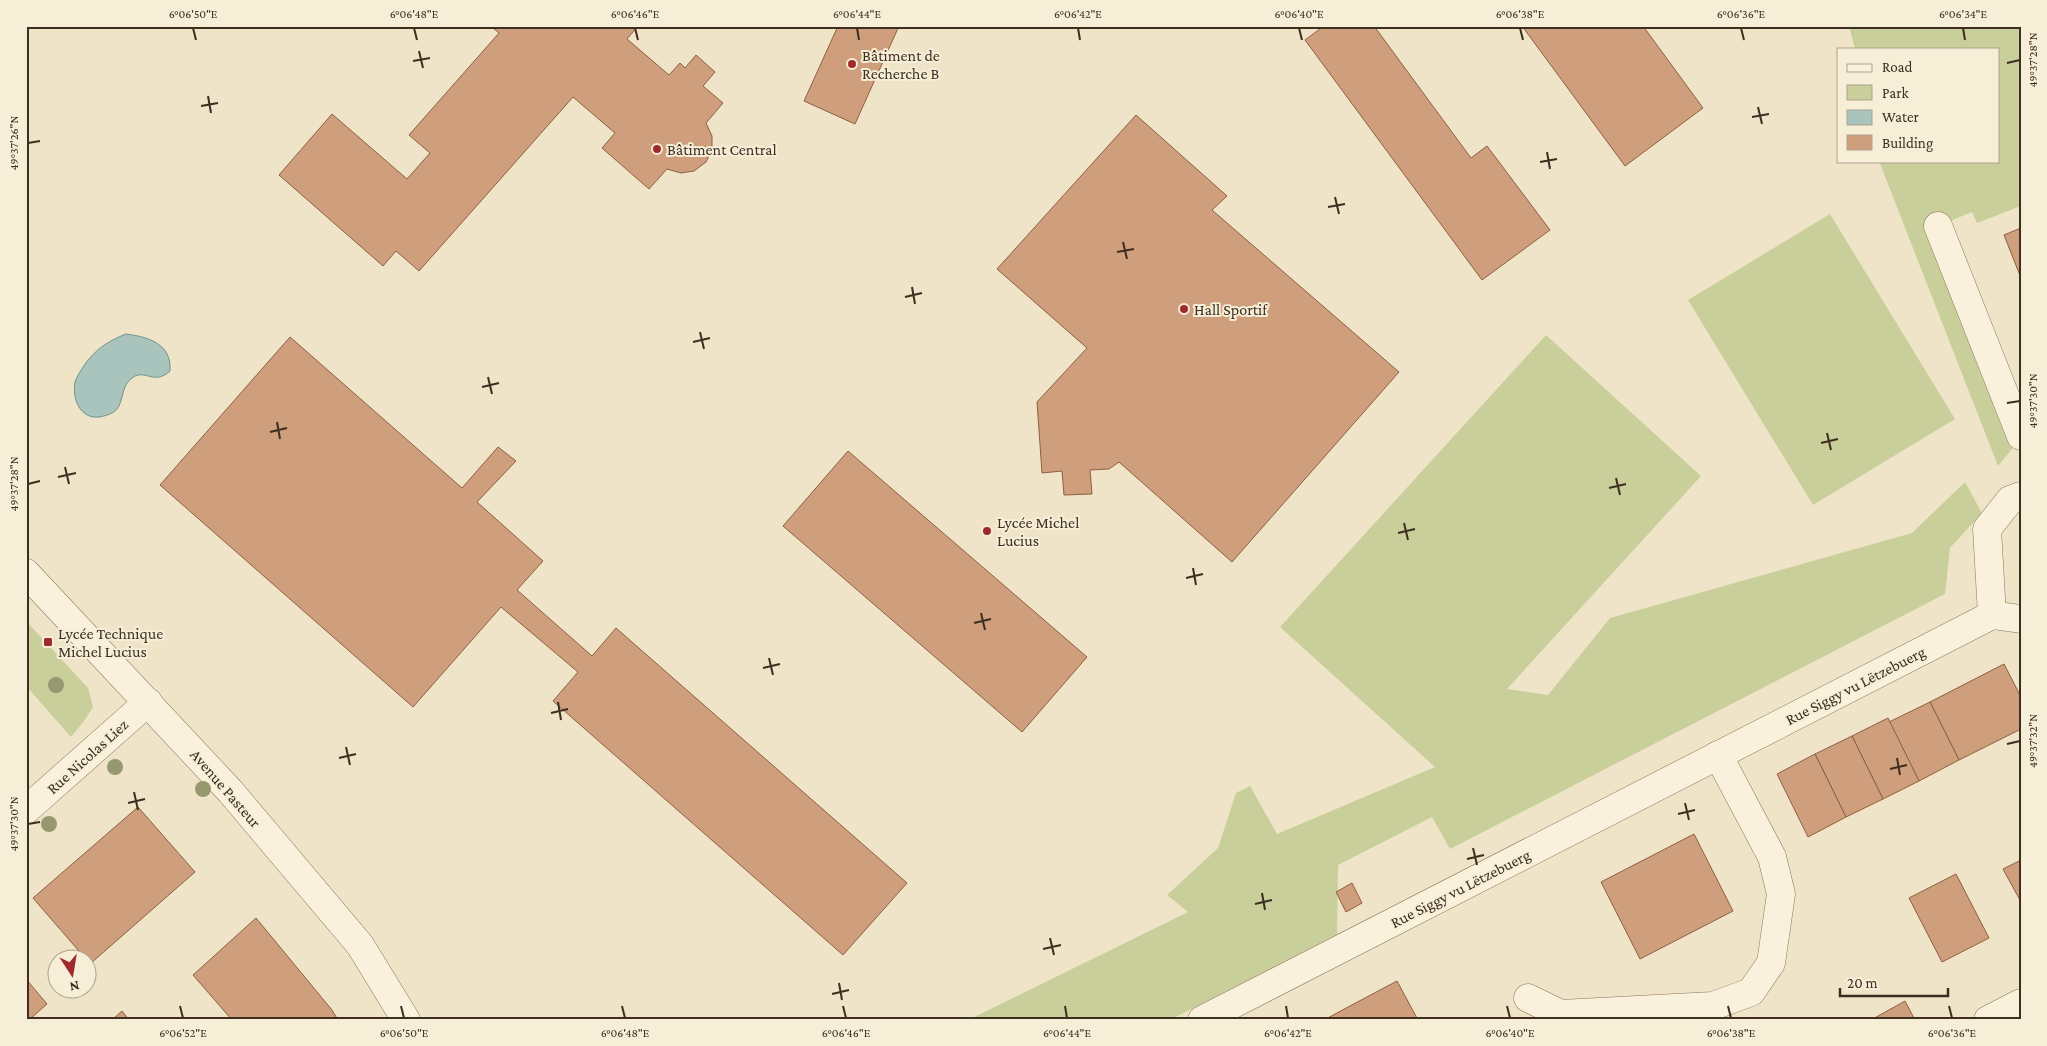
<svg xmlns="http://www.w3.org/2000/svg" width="2047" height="1046" font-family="'Crimson Pro',serif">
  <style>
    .green { fill: #c9cf9b }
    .water { fill: #a9c4bc; stroke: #6f938a }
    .building { fill: #cf9f7d; stroke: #8d5f41 }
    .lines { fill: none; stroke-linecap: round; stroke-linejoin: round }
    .minor-casing { stroke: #8d765c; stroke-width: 29 }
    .minor { stroke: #faf1dc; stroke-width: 28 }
    .tree { fill: #96986f }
    .ticks { fill: none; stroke: #3d2e20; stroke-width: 2 }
    .poi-dot { fill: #9e2a2b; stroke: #f7eed8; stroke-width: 2 }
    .labels { text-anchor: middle; stroke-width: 4; stroke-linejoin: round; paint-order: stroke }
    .poi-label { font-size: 16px; fill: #3d2e20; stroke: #f7eed8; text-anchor: start }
    .street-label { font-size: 16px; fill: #3d2e20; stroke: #f7eed8 }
    .neatline { fill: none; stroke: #3d2e20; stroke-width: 2 }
    .ticks-label { font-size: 12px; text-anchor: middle; fill: #3d2e20 }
  </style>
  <rect width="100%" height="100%" fill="#f0e4c8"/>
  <!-- green -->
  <g class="green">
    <polygon points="1849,26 2021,26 2021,206 1977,223 1972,212 1938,226 2021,438 1998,466 1879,161 1998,161 1998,49 1855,49"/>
    <polygon points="1830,214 1955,419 1813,505 1688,300"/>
    <polygon points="1546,335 1701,476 1507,689 1548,695 1610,618 1912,533 1965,482 1982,513 1950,548 1945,594 1450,849 1432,817 1338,865 1337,934 1170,1020 968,1020 1188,912 1167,895 1218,848 1236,793 1250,786 1277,834 1435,767 1280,627"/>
    <polygon points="26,621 88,688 93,707 84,721 71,737 26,686"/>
  </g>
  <!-- water -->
  <path class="water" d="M126 334C149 337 172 344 170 371 154 386 145 368 132 378 121 386 124 400 117 409 113 414 105 416 99 417 80 419 72 399 75 382 77 376 84 365 89 359 100 346 111 340 126 334Z"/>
  <!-- building -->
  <g class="building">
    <polygon points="495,26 638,26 627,39 669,75 680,63 685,68 696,55 715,72 703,86 723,103 706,123 712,136 712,150 706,162 694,171 681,173 667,169 649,189 602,148 615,133 573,97 419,271 396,251 383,266 279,175 332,114 407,179 430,153 409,135 499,33 493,28"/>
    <polygon points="838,26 899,26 855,124 804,101"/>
    <polygon points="1324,26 1374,26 1471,158 1487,146 1550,230 1482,280 1305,40"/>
    <polygon points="1522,26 1643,26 1703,108 1625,166"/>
    <polygon points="1136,115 1227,196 1212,210 1399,372 1232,562 1119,462 1109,469 1090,470 1092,494 1064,495 1062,471 1042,473 1037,402 1087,348 997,269"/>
    <polygon points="2021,228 2021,278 2004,235"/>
    <polygon points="290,337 462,488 498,447 516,461 477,502 543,561 517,590 592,656 616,628 907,883 843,955 553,701 578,672 501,607 413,707 160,485"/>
    <polygon points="848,451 1087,657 1022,732 783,526"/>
    <polygon points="2004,664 2021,697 2021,729 1959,760 1930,702"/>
    <polygon points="1930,702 1959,760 1919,781 1889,722"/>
    <polygon points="1888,718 1919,781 1883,799 1852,736"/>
    <polygon points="1852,736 1883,799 1846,817 1815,754"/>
    <polygon points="1815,754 1846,817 1808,837 1777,774"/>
    <polygon points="138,807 195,872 90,964 88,958 85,958 33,898"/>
    <polygon points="1694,834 1733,911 1640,959 1601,882"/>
    <polygon points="2021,860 2021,902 2003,869"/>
    <polygon points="1956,874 1989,938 1942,962 1909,898"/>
    <polygon points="1352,883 1362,903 1346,912 1336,892"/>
    <polygon points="256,918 332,1010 338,1020 232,1020 193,975"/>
    <polygon points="26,979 47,1004 29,1020 26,1020"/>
    <polygon points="1397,981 1418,1020 1324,1020 1348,1007"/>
    <polygon points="1905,1001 1915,1020 1871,1020"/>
    <polygon points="122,1011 129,1020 112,1020"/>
  </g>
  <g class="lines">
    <defs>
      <g id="minor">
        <polyline points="1938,226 2021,436"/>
        <polyline points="26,573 230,791 360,945 406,1020"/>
        <polyline points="1992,615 1987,529 2010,500 2021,496"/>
        <polyline points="26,810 148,702"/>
        <polyline points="1528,998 1561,1014 1713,1006 1751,992 1771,963 1781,894 1772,857 1718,755"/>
        <polyline points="1202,1020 1992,615 2021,619"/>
        <polyline points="1988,1020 2021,1003"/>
      </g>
    </defs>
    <!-- minor casing -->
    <use href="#minor" class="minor-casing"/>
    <!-- minor -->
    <use href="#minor" class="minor"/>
  </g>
  <!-- trees -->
  <g class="tree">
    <circle cx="56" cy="685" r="8"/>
    <circle cx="115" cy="767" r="8"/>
    <circle cx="203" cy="789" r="8"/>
    <circle cx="49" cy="824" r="8"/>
  </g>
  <!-- ticks -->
  <path class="ticks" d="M193 28 196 40M414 28 417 40M635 28 638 40M857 28 859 40M1078 28 1080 40M1299 28 1302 40M1520 28 1523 40M1741 28 1744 40M1963 28 1965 40M419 51 423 68M413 61 430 58M2007 63 2020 60M208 96 211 113M201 106 218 103M1758 107 1762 124M1752 117 1769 114M28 143 40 141M1547 152 1550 169M1540 162 1557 159M1335 197 1339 214M1328 207 1345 204M1123 242 1127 259M1117 252 1134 249M912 287 915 304M905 297 922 293M700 332 704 349M693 342 710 338M488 377 492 394M482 387 499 383M2007 403 2020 401M277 422 280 439M270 432 287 428M1827 433 1831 450M1821 443 1838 439M65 467 69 484M58 477 76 473M1616 478 1620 495M28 484 40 481M1609 488 1626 484M1404 523 1408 540M1398 533 1415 529M1193 568 1196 585M1186 578 1203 574M981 613 985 630M974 623 991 619M769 658 773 675M763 668 780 664M558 702 561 720M551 713 568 709M2007 744 2020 741M346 747 350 765M339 758 356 754M1897 758 1900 775M1890 769 1907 765M134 792 138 810M128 803 145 799M1685 803 1689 820M1678 814 1695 810M28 824 40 822M1473 848 1477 865M1467 859 1484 855M1262 893 1265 910M1255 904 1272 900M1050 938 1054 955M1043 949 1061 945M839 983 842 1000M832 994 849 990M180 1006 183 1018M401 1006 404 1018M622 1006 625 1018M843 1006 846 1018M1065 1006 1067 1018M1286 1006 1288 1018M1507 1006 1510 1018M1728 1006 1731 1018M1949 1006 1952 1018"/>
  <!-- markers -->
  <g class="poi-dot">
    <circle cx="852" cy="64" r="5"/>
    <circle cx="657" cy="149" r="5"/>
    <circle cx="1184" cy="309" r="5"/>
    <circle cx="987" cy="531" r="5"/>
    <rect x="43" y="637" width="10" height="10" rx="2.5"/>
  </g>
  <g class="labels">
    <!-- poi labels -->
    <g class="poi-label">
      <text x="862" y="61">Bâtiment de<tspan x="862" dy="18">Recherche B</tspan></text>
      <text x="667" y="155">Bâtiment Central</text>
      <text x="1194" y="315">Hall Sportif</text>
      <text x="997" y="528">Lycée Michel<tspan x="997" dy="18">Lucius</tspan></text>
      <text x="58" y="639">Lycée Technique<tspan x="58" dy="18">Michel Lucius</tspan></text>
    </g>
    <!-- street labels -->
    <g class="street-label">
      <text transform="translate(1855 685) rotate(-27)" y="6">Rue Siggy vu Lëtzebuerg</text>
      <text transform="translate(87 756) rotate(-42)" y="6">Rue Nicolas Liez</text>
      <text transform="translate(226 788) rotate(49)" y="6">Avenue Pasteur</text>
      <text transform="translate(1460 888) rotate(-27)" y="6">Rue Siggy vu Lëtzebuerg</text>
    </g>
  </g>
  <!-- border -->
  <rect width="2047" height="1046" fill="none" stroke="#f7eed8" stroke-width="55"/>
  <!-- legend -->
  <rect x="1837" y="48" width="162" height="115" fill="#f7eed8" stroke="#ada18e"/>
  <rect x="1847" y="64" width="25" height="8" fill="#faf1dc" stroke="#ada18e"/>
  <text x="1882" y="72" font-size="15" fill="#3d2e20">Road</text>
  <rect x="1847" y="85" width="25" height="15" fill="#c9cf9b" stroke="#ada18e"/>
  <text x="1882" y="98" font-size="15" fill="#3d2e20">Park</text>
  <rect x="1847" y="110" width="25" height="15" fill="#a9c4bc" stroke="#ada18e"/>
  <text x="1882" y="122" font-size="15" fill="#3d2e20">Water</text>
  <rect x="1847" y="135" width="25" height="15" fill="#cf9f7d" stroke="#ada18e"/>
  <text x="1882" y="148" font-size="15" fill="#3d2e20">Building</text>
  <!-- north arrow -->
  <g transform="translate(72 974) rotate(168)"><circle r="24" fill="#f7eed8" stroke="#ada18e"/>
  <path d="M0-4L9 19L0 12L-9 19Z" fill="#9e2a2b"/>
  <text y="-8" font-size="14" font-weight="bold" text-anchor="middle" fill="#3d2e20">N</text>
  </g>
  <!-- scale -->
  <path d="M1840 988v8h108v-8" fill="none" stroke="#3d2e20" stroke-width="2.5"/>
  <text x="1847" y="988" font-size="15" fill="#3d2e20" stroke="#f7eed8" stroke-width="4" paint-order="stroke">20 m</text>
  <rect x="28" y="28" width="1992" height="990" class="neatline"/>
  <g class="ticks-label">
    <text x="193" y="18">6°06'50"E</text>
    <text x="414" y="18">6°06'48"E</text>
    <text x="635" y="18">6°06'46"E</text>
    <text x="857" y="18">6°06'44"E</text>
    <text x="1078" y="18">6°06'42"E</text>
    <text x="1299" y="18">6°06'40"E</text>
    <text x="1520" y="18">6°06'38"E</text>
    <text x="1741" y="18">6°06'36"E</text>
    <text x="1963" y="18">6°06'34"E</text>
    <text transform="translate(2033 60) rotate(-90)" y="4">49°37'28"N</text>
    <text transform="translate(14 143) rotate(-90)" y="4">49°37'26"N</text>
    <text transform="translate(2033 401) rotate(-90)" y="4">49°37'30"N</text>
    <text transform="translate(14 484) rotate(-90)" y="4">49°37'28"N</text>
    <text transform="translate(2033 741) rotate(-90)" y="4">49°37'32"N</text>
    <text transform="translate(14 824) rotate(-90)" y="4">49°37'30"N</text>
    <text x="183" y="1037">6°06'52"E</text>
    <text x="404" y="1037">6°06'50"E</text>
    <text x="625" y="1037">6°06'48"E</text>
    <text x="846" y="1037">6°06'46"E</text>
    <text x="1067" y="1037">6°06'44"E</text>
    <text x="1288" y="1037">6°06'42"E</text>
    <text x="1510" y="1037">6°06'40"E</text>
    <text x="1731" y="1037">6°06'38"E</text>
    <text x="1952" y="1037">6°06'36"E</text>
  </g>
</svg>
